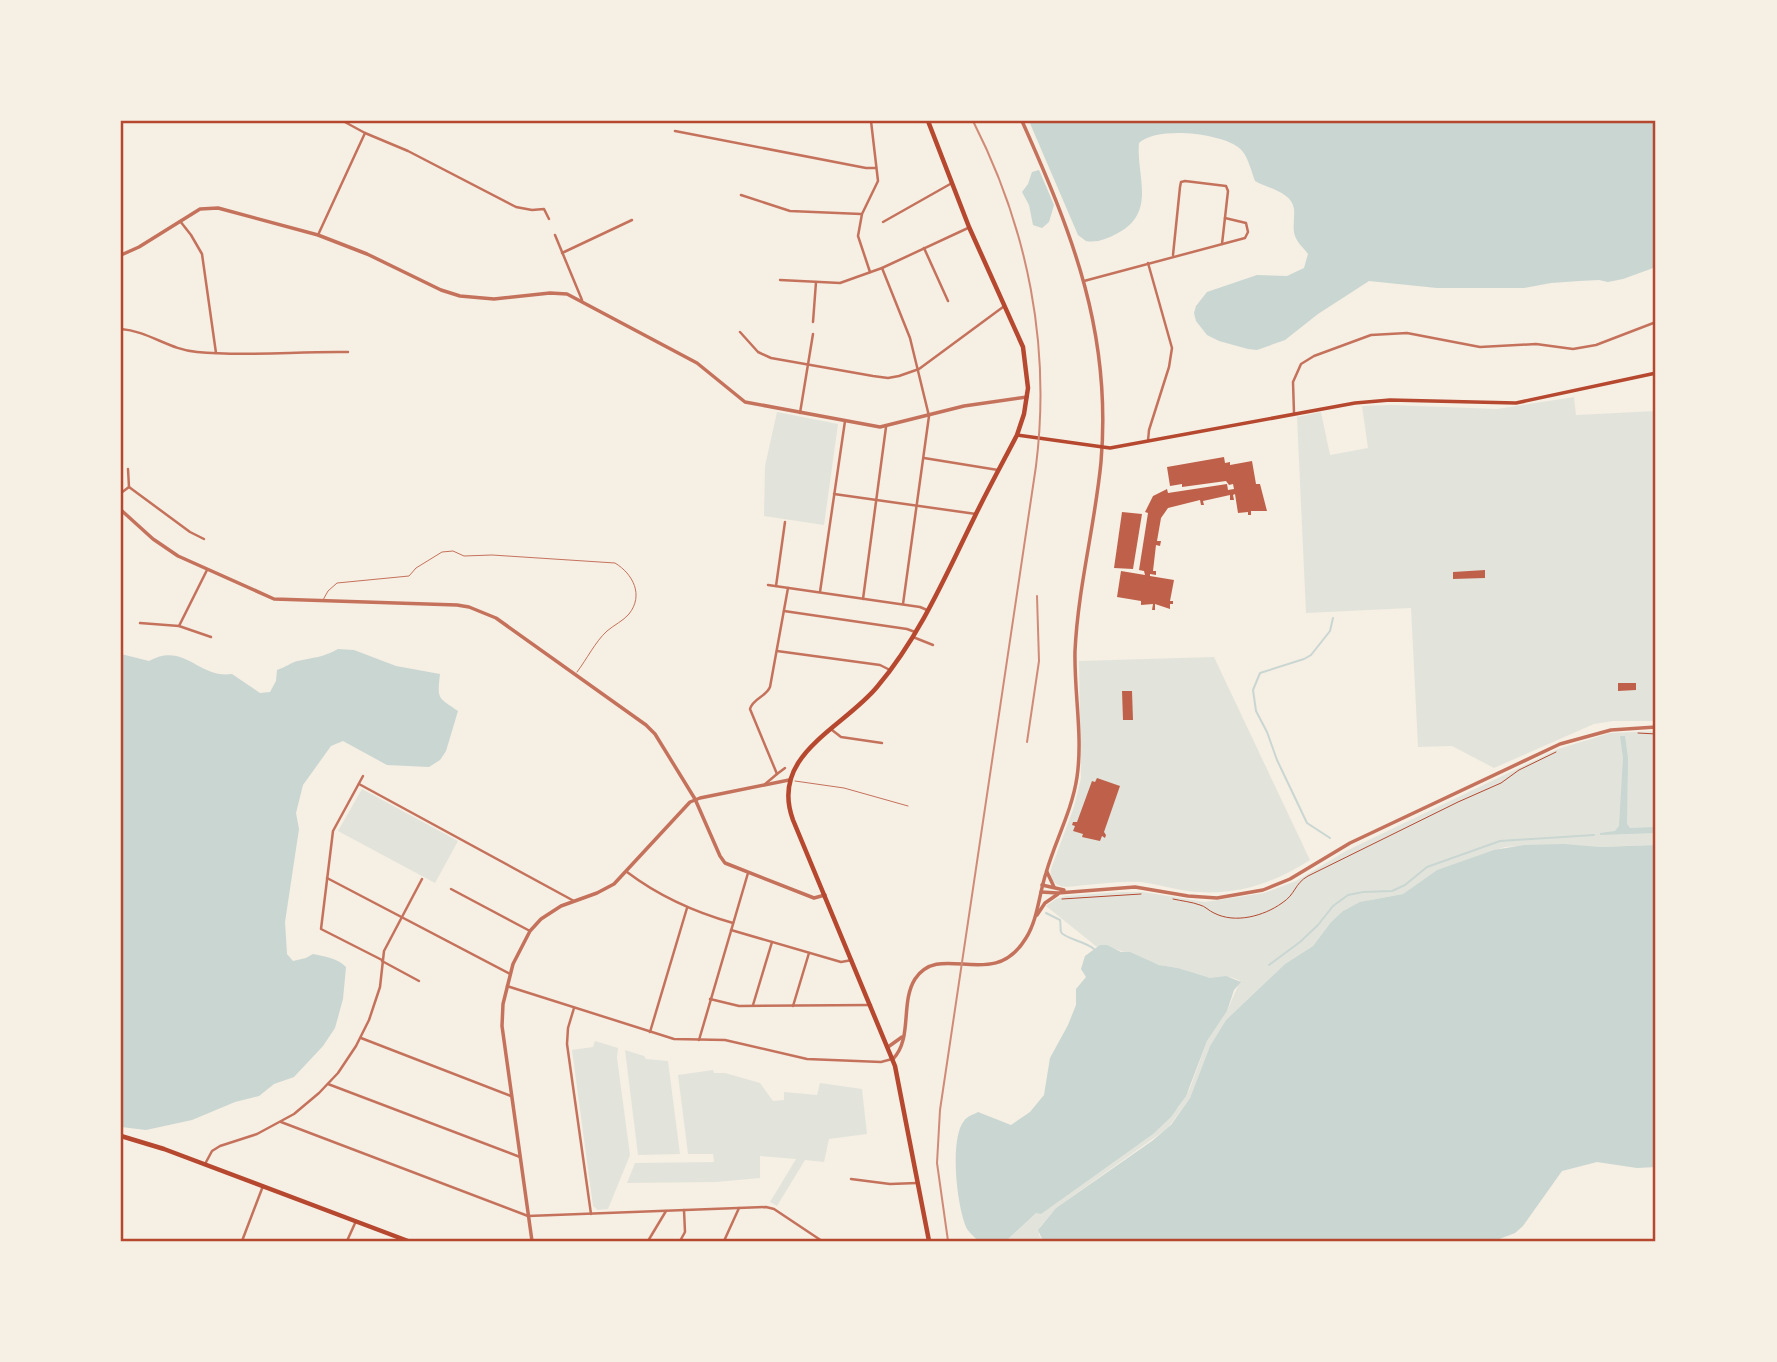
<svg xmlns="http://www.w3.org/2000/svg" width="1777" height="1362" font-family="'Varela Round',sans-serif">
  <style>
    .green { fill: #e2e4dc }
    .water { fill: #c9d6d2 }
    .lines { fill: none; stroke-linecap: round; stroke-linejoin: round }
    .stream { stroke: #c9d6d2; stroke-width: 2 }
    .building { fill: #bf614a }
    .path { stroke: #b5482f; stroke-width: 1 }
    .service { stroke: #c5725c; stroke-width: 1 }
    .minor { stroke: #c5725c; stroke-width: 2.5 }
    .tertiary { stroke: #c5725c; stroke-width: 3.5 }
    .secondary { stroke: #b5482f; stroke-width: 3.5 }
    .primary { stroke: #b5482f; stroke-width: 4.5 }
    .rail { stroke: #cf8b77; stroke-width: 2 }
    .neatline { fill: none; stroke: #b5482f; stroke-width: 2.5 }
  </style>
  <rect width="100%" height="100%" fill="#f6efe4"/>
  <!-- green -->
  <g class="green">
    <polygon points="1574,397 1576,415 1656,411 1656,721 1613,721 1594,724 1494,768 1452,746 1418,747 1411,608 1306,613 1297,417 1321,412 1330,455 1368,448 1362,406 1391,405 1497,409"/>
    <polygon points="777,412 838,424 824,525 764,516 765,466"/>
    <path d="M1214 657 1310 860C1273 884 1233 897 1188 891 1172 889 1157 884 1141 882 1116 881 1091 885 1066 887 1055 886 1049 880 1051 869L1074 807 1081 778 1079 661Z"/>
    <path d="M1656 731V845L1600 847 1528 845 1505 847 1437 870 1403 894 1371 900 1346 909 1331 922 1313 946 1285 964 1226 1020 1210 1046 1190 1098 1168 1128 1056 1208 1040 1227 1039 1235 1043 1241H1006L1036 1213H1041L1053 1205 1178 1108 1190 1088 1207 1041 1227 1011 1240 981C1225 973 1222 980 1209 978 1199 976 1188 971 1178 968 1171 966 1164 967 1157 964 1145 960 1106 943 1097 947L1046 906 1056 899 1066 896 1120 892H1143L1205 902 1264 893 1296 881 1346 851 1558 749 1610 733Z"/>
    <polygon points="362,789 458,841 435,883 338,831"/>
    <polygon points="595,1041 618,1048 617,1058 630,1155 608,1209 598,1210 593,1206 572,1050 593,1047"/>
    <polygon points="625,1050 644,1056 646,1059 668,1061 680,1154 638,1155"/>
    <polygon points="713,1070 714,1073 725,1073 760,1083 773,1101 784,1100 784,1092 817,1095 820,1083 862,1089 867,1134 829,1139 824,1162 805,1160 777,1206 770,1202 796,1159 760,1156 760,1178 716,1182 627,1183 635,1163 714,1162 713,1154 688,1154 678,1075"/>
  </g>
  <!-- water -->
  <g class="water">
    <path d="M1029 121H1656V267L1623 279 1608 282 1599 280 1579 281 1551 283 1524 288H1437L1369 281 1318 314 1285 340 1257 350 1248 349 1219 341 1207 335 1196 321 1194 313 1196 306 1207 292 1257 275 1287 276 1304 268 1308 254C1304 248 1298 244 1295 236 1292 227 1295 218 1294 209 1292 192 1267 188 1255 181 1251 171 1248 154 1238 147 1219 133 1157 126 1139 143 1136 176 1157 212 1118 233 1107 239 1097 243 1086 241L1078 235Z"/>
    <polygon points="1039,170 1054,205 1049,222 1042,228 1033,225 1029,205 1022,192 1028,184 1032,172"/>
    <path d="M338 649 354 650 396 666 440 674C437 700 438 697 458 711L446 751 440 760 429 767 387 765 343 741 331 746 303 785 296 813 299 829 285 922 287 954 293 961 306 958 313 954C326 957 337 958 346 967L343 999 335 1028 323 1046 294 1077 274 1084 259 1096 235 1102 192 1120 146 1130 121 1127V654L149 661C184 641 199 679 232 674L260 693 270 692 276 681 277 670C284 668 292 662 298 661 314 657 322 658 338 649Z"/>
    <polygon points="1620,736 1625,736 1628,758 1627,824 1630,828 1656,827 1656,833 1600,835 1600,833 1615,831 1619,826 1623,758"/>
    <polygon points="1564,844 1600,847 1656,845 1656,1167 1637,1168 1597,1162 1562,1171 1523,1226 1515,1233 1494,1241 1043,1241 1038,1230 1056,1208 1152,1141 1171,1125 1190,1098 1210,1046 1226,1020 1285,964 1313,946 1331,922 1343,911 1360,902 1403,894 1437,870 1494,850 1524,845"/>
    <path d="M1100 945H1107L1121 952H1130L1159 965 1178 968 1210 978 1226 976 1241 982 1234 990 1227 1011 1207 1041 1186 1096 1171 1117 1153 1134 1041 1214 1036 1213 1006 1241H979C975 1238 970 1233 967 1229 957 1209 949 1139 964 1121 967 1116 973 1115 978 1112L1011 1125 1030 1112 1044 1095 1050 1058 1068 1025 1076 1005V989L1086 977 1081 969 1085 956Z"/>
  </g>
  <g class="lines">
    <!-- stream -->
    <g class="stream">
      <polyline points="1330,838 1307,823 1277,760 1267,732 1256,711 1253,690 1260,673 1304,659 1311,655 1330,631 1333,618"/>
      <path d="M1046 913 1060 920C1061 924 1060 928 1061 932 1063 938 1087 942 1094 949"/>
      <polyline points="1269,965 1300,942 1318,925 1333,906 1348,895 1363,892 1392,891 1405,885 1427,867 1500,841 1594,835"/>
    </g>
  </g>
  <!-- building -->
  <g class="building">
    <polygon points="1224,457 1225,463 1230,462 1230,465 1252,461 1256,484 1260,484 1267,511 1251,511 1251,515 1248,515 1248,512 1238,513 1235,494 1233,495 1234,500 1230,500 1230,495 1203,501 1204,505 1201,505 1200,500 1168,508 1161,518 1157,541 1161,541 1160,546 1156,545 1153,571 1156,571 1156,575 1150,574 1150,576 1174,580 1170,601 1173,601 1173,604 1170,604 1170,609 1155,604 1155,610 1152,610 1153,604 1141,605 1141,601 1117,597 1121,571 1145,575 1144,571 1139,570 1148,513 1145,512 1153,496 1167,489 1168,493 1227,484 1228,490 1234,489 1233,484 1229,485 1226,481 1182,487 1182,484 1170,486 1167,467"/>
    <polygon points="1122,512 1142,514 1133,569 1114,568"/>
    <polygon points="1485,570 1485,578 1453,579 1453,572"/>
    <polygon points="1618,683 1636,683 1636,690 1618,691"/>
    <polygon points="1122,691 1132,691 1133,720 1123,720"/>
    <polygon points="1097,778 1120,786 1104,832 1106,835 1105,838 1102,836 1100,841 1082,837 1083,834 1073,831 1075,826 1072,825 1073,822 1077,822 1092,781 1095,782"/>
  </g>
  <g class="lines">
    <!-- path -->
    <g class="path">
      <polyline points="1638,733 1656,734"/>
      <polyline points="1062,899 1141,894"/>
      <path d="M1173 899C1182 901 1192 902 1200 905 1205 906 1209 911 1214 913 1235 924 1264 916 1282 903 1296 894 1294 884 1308 876L1458 802 1501 783 1519 770 1556 752"/>
    </g>
    <!-- service -->
    <g class="service">
      <path d="M323 600 328 591 337 583 409 576 416 568 442 552 453 551 464 556 492 555 615 563C633 574 644 595 629 614 623 621 614 625 607 631 595 642 587 659 577 672"/>
      <polyline points="795,781 844,788 908,806"/>
    </g>
    <!-- minor -->
    <g class="minor">
      <polyline points="343,121 365,133 408,151 516,207 532,210 544,209 549,219"/>
      <polyline points="675,131 866,168 876,168"/>
      <polyline points="741,195 790,211 861,214"/>
      <polyline points="180,221 191,235 202,254 216,353"/>
      <polyline points="883,222 952,183"/>
      <polyline points="318,235 365,133"/>
      <polyline points="555,235 582,300"/>
      <polyline points="924,248 948,301"/>
      <polyline points="562,253 632,220"/>
      <polyline points="1173,255 1180,187 1181,182 1185,181 1226,186 1228,191 1222,244"/>
      <polyline points="1148,263 1172,348 1169,367 1149,430 1148,441"/>
      <polyline points="882,268 910,338 929,416 903,604"/>
      <polyline points="870,272 858,236 862,214 878,181 871,121"/>
      <polyline points="780,280 840,283 882,268 968,228"/>
      <polyline points="1084,281 1245,238 1248,232 1246,223 1225,218"/>
      <polyline points="813,322 816,282"/>
      <path d="M121 329C148 331 170 350 197 352 247 357 298 351 348 352"/>
      <polyline points="740,332 758,352 771,358 873,376 888,378 899,376 919,369 1003,307"/>
      <polyline points="800,413 813,334"/>
      <polyline points="1294,413 1293,382 1301,364 1314,356 1371,335 1407,333 1480,347 1536,344 1573,349 1596,345 1656,322"/>
      <polyline points="924,458 998,470"/>
      <polyline points="128,469 129,487"/>
      <polyline points="121,493 129,487 190,532 204,539"/>
      <polyline points="834,494 976,514"/>
      <polyline points="768,585 920,607 927,610"/>
      <polyline points="776,586 785,522"/>
      <polyline points="820,592 845,421"/>
      <polyline points="863,599 886,427"/>
      <polyline points="784,611 907,629 915,632"/>
      <polyline points="140,623 179,626 211,637"/>
      <polyline points="179,626 207,570"/>
      <polyline points="913,637 933,645"/>
      <polyline points="777,651 880,665 890,670"/>
      <polyline points="832,730 841,737 882,743"/>
      <path d="M785 768 777 774 750 709C753 698 766 697 770 687L788 588"/>
      <polyline points="363,776 333,831 321,929 382,960"/>
      <polyline points="359,784 574,901"/>
      <polyline points="764,785 777,774"/>
      <path d="M627 872C660 897 694 912 733 923"/>
      <polyline points="327,878 510,974"/>
      <polyline points="451,889 530,931"/>
      <polyline points="731,930 841,962 852,960"/>
      <polyline points="382,961 419,981"/>
      <polyline points="507,986 674,1039 725,1040 807,1059 881,1062 892,1059"/>
      <polyline points="710,999 739,1006 871,1005"/>
      <polyline points="753,1005 772,942"/>
      <polyline points="793,1006 809,953"/>
      <polyline points="574,1008 568,1028 567,1044 591,1214"/>
      <polyline points="650,1032 687,908"/>
      <polyline points="361,1038 511,1096"/>
      <polyline points="699,1040 748,873"/>
      <polyline points="328,1084 520,1157"/>
      <polyline points="281,1122 528,1216 766,1207 774,1209 822,1241"/>
      <polyline points="205,1164 212,1151 220,1146 257,1134 294,1114 319,1093 338,1073 356,1046 369,1020 380,987 384,951 422,879"/>
      <polyline points="851,1179 890,1184 917,1183"/>
      <polyline points="242,1241 263,1186"/>
      <polyline points="347,1241 356,1221"/>
      <polyline points="648,1241 666,1211"/>
      <polyline points="680,1241 685,1232 684,1210"/>
      <polyline points="724,1241 739,1208"/>
    </g>
    <!-- tertiary -->
    <g class="tertiary">
      <polyline points="121,255 139,247 200,209 218,208 318,235 367,254 441,290 460,296 494,299 550,293 567,294 697,363 745,402 880,427 964,406 1027,397"/>
      <polyline points="121,510 153,539 178,556 274,599 457,605 469,607 496,618 646,725 655,734 695,799 720,856 725,863 814,898 825,895"/>
      <polyline points="1047,872 1054,887"/>
      <polyline points="1042,885 1064,890"/>
      <polyline points="1041,892 1058,893 1135,887 1188,896 1217,898 1263,890 1290,879 1350,843 1560,744 1611,730 1656,727"/>
      <polyline points="1037,915 1045,903 1058,894"/>
      <polyline points="888,1047 902,1037"/>
      <path d="M893 1059C913 1038 900 1003 915 979 941 940 993 993 1026 938 1038 919 1039 894 1046 873 1055 841 1072 811 1077 777 1083 736 1074 693 1075 651 1078 587 1095 525 1101 462 1112 334 1073 235 1022 121"/>
      <polyline points="532,1241 502,1026 503,1004 513,964 530,931 541,919 561,906 597,893 614,884 690,802 700,798 789,780"/>
    </g>
    <!-- secondary -->
    <polyline class="secondary" points="1017,435 1110,448 1355,403 1390,400 1516,403 1656,373"/>
    <!-- primary -->
    <g class="primary">
      <path d="M928 121 969 227 1023 347 1028 388 1024 414 1017 435C1003 462 988 489 975 516 946 575 920 636 877 687 842 729 769 755 793 820L895 1066 929 1241"/>
      <polyline points="121,1136 164,1149 408,1241"/>
    </g>
    <!-- rail -->
    <g class="rail">
      <polyline points="1027,742 1039,661 1037,596"/>
      <path d="M948 1241 937 1163 940 1110 1036 466C1051 346 1028 229 973 121"/>
    </g>
  </g>
  <!-- border -->
  <rect width="1777" height="1362" fill="none" stroke="#f6efe4" stroke-width="245"/>
  <rect x="122" y="122" width="1532" height="1118" class="neatline"/>
</svg>
